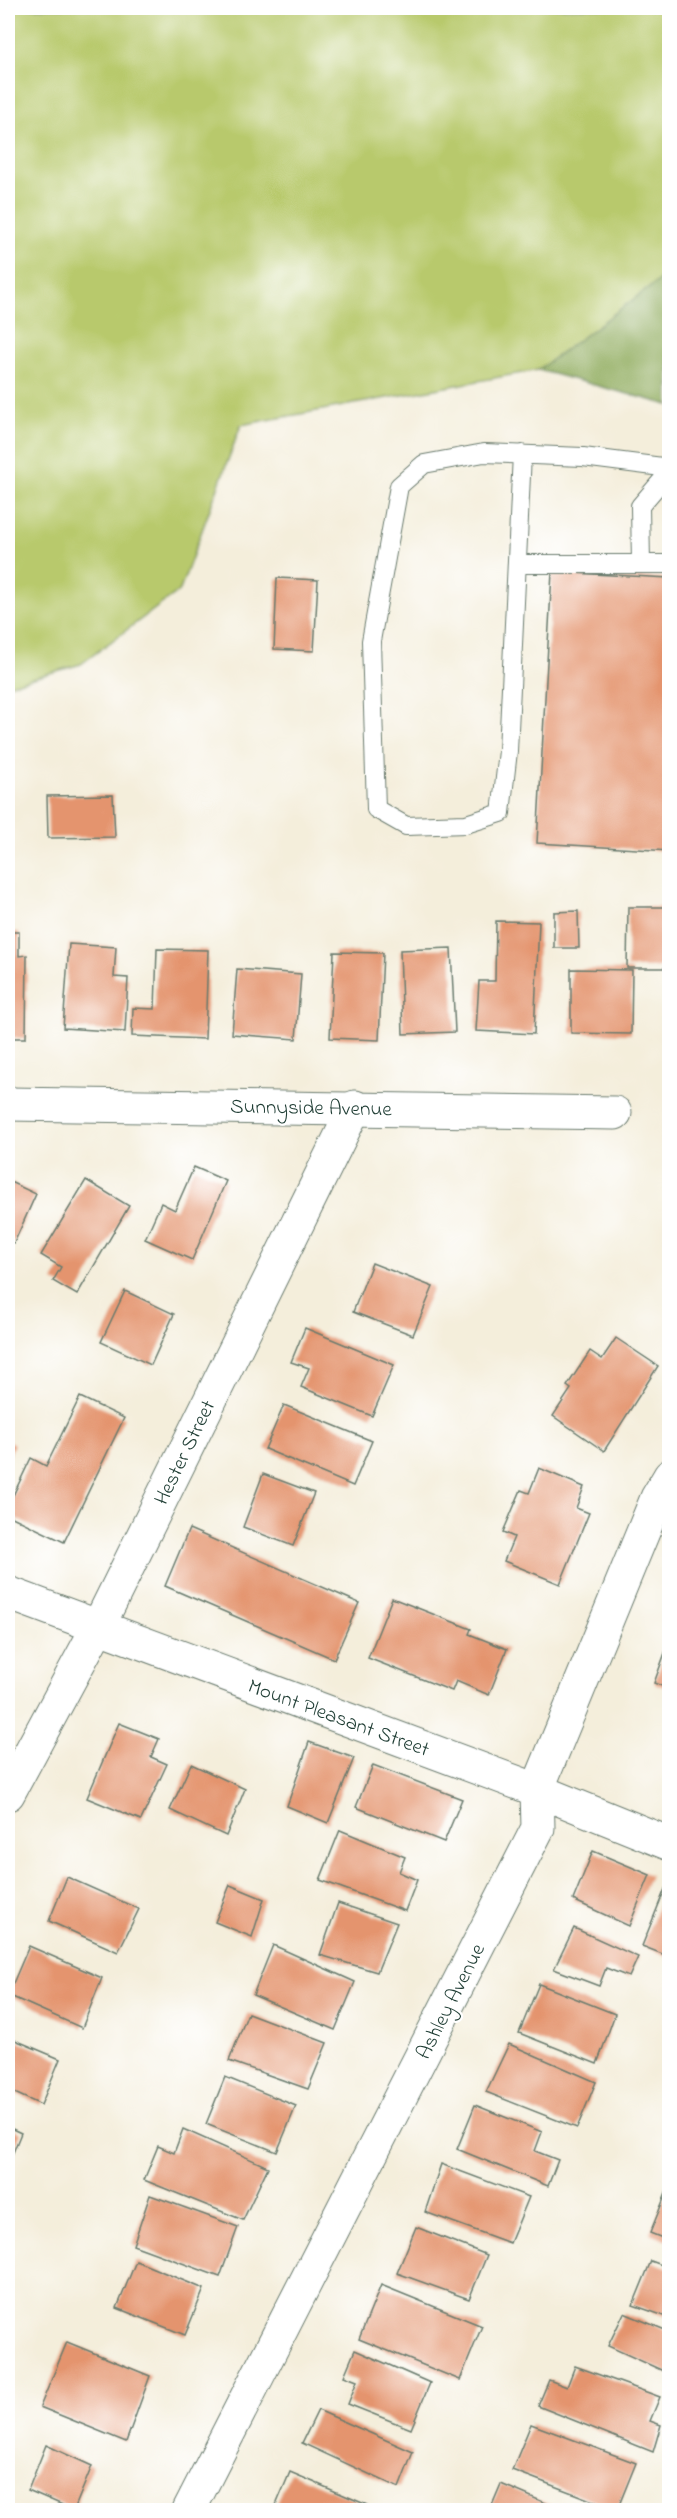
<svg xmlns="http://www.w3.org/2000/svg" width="677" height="2518" font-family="'Indie Flower',sans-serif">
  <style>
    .green { fill: #b8c96c; stroke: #6c8350; stroke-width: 1.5 }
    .forest { fill: #92ad60; stroke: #58754a; stroke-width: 1.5 }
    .building { fill: #e4946e }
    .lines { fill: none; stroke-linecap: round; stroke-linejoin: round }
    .service-casing { stroke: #6a7b6e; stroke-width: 20 }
    .minor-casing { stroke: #6a7b6e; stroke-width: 35 }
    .service { stroke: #fff; stroke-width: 18 }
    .minor { stroke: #fff; stroke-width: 33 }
    .labels { text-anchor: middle; stroke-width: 4.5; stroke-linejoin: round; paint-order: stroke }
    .street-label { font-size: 21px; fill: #1f3d34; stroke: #fff }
  </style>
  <rect width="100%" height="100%" fill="#fff"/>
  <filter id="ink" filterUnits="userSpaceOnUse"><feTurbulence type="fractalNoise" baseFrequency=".0167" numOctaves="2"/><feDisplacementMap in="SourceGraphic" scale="12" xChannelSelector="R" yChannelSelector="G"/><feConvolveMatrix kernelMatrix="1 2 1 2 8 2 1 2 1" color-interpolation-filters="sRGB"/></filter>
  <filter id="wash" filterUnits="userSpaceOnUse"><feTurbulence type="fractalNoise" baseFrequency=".008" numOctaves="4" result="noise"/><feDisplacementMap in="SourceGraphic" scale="24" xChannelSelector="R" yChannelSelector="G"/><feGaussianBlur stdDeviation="1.35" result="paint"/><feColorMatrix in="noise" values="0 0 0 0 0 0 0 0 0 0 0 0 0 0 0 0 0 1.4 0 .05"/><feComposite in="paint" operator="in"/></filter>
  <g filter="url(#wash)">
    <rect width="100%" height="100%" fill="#f4eedb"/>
    <!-- green -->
    <polygon class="green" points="8,8 669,8 669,267 657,282 538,370 241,425 180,590 81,664 8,685"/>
    <!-- forest -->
    <polygon class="forest" points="669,267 669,405 538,370 657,282"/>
    <g id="blocks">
      <!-- building -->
      <g class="building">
        <polygon points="552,572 670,578 670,851 537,843"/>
        <polygon points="277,578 318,580 314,651 274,649"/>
        <polygon points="113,795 115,837 48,838 47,796"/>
        <polygon points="628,907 670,907 670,968 627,968"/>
        <polygon points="578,911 579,948 554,948 554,912"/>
        <polygon points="496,921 539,922 534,1034 476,1031 479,981 495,981"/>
        <polygon points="8,932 19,932 19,956 27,955 26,1038 8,1038"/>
        <polygon points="69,944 116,947 114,977 128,978 125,1032 63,1028"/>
        <polygon points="451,948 455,1032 403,1034 400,950"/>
        <polygon points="157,949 208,950 205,1039 132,1036 133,1008 155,1009"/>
        <polygon points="334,952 383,953 379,1040 330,1038"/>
        <polygon points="237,969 301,974 296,1039 232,1034"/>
        <polygon points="571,969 632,970 631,1034 571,1033"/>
        <polygon points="194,1167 226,1181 192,1260 145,1239 161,1203 175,1210"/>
        <polygon points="86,1180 129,1206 77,1295 53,1281 61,1267 41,1255"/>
        <polygon points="8,1181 36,1194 14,1243 8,1241"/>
        <polygon points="372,1263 433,1287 413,1335 353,1312"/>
        <polygon points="125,1291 174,1314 151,1365 101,1342"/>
        <polygon points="305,1328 394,1365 372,1416 301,1387 309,1368 291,1362"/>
        <polygon points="616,1338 658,1366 604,1451 553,1416 571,1389 567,1386 590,1351 602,1359"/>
        <polygon points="80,1397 124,1418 64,1542 8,1515 8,1506 31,1458 46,1466"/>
        <polygon points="284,1405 372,1441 353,1486 265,1449"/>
        <polygon points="8,1441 14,1444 8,1459"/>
        <polygon points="539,1468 584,1487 576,1508 589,1513 560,1584 504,1561 514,1537 503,1532 521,1490 529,1493"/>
        <polygon points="263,1474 314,1493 293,1546 243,1527"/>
        <polygon points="189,1529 359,1603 334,1659 165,1586"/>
        <polygon points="392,1598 471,1629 469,1634 507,1649 489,1695 456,1681 452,1691 368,1658"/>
        <polygon points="669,1642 670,1642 670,1689 654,1683"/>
        <polygon points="119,1723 159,1739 151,1757 167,1764 141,1820 87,1798"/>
        <polygon points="309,1742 354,1758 328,1823 287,1806"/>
        <polygon points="191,1764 245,1789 226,1836 170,1810"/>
        <polygon points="373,1765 462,1799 444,1842 356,1807"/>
        <polygon points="340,1830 405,1857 399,1872 417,1880 405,1911 320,1880"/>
        <polygon points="593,1851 650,1875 629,1926 573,1900"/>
        <polygon points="67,1877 139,1909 118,1952 49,1921"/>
        <polygon points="667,1884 670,1885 670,1957 642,1946"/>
        <polygon points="230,1885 264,1899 252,1937 215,1922"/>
        <polygon points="338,1903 397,1923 377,1972 320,1955"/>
        <polygon points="574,1928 638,1957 629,1977 606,1968 599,1986 554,1969"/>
        <polygon points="273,1945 355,1982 335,2030 253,1995"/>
        <polygon points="29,1946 102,1978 82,2028 8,1995"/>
        <polygon points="539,1984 615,2014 597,2064 519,2033"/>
        <polygon points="248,2013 327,2043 308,2089 229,2061"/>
        <polygon points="8,2037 60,2059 41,2105 8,2090"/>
        <polygon points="509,2044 596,2082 577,2128 486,2092"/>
        <polygon points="225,2077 296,2106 277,2152 206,2124"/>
        <polygon points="475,2105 542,2132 535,2151 558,2160 548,2186 457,2149"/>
        <polygon points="8,2127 21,2133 8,2165"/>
        <polygon points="183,2129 268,2167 243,2220 144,2180 158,2146 174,2153"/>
        <polygon points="441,2164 529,2197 510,2243 425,2212"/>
        <polygon points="669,2186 670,2186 670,2241 650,2233"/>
        <polygon points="150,2195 238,2227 220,2277 133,2245"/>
        <polygon points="416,2227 487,2255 469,2299 397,2273"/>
        <polygon points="136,2261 204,2289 185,2335 117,2308"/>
        <polygon points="651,2261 670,2268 670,2318 633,2305"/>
        <polygon points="381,2285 482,2326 460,2380 359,2339"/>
        <polygon points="624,2313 670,2332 670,2374 608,2346"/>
        <polygon points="67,2342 150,2376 126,2442 40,2407"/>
        <polygon points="355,2350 430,2383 411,2429 348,2404 357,2381 344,2376"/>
        <polygon points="575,2366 660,2397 650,2421 661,2425 653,2452 538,2406 549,2380 567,2387"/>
        <polygon points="318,2410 413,2452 399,2488 302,2443"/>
        <polygon points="531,2424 636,2463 617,2510 512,2470"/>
        <polygon points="46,2445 92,2466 74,2510 28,2490"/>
        <polygon points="290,2472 367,2505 365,2510 274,2510"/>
        <polygon points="501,2484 562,2510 490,2510"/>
      </g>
    </g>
  </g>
  <g filter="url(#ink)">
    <use href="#blocks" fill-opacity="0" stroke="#6a7b6e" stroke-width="1.5"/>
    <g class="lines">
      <defs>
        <g id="service">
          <polyline points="522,454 508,751 501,813 466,824 406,826 376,809 371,641 399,486 424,464 484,453 583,457 670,468"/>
          <polyline points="517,564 670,564"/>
          <polyline points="641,564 640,506 670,471"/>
        </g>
        <g id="minor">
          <polyline points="8,1104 615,1113"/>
          <polyline points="8,1593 537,1790 670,1844"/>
          <polyline points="8,1794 98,1627 355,1107"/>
          <polyline points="189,2510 538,1828 537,1790 657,1498 670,1476"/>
        </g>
      </defs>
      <!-- service casing -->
      <use href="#service" class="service-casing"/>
      <!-- minor casing -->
      <use href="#minor" class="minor-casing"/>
      <!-- service -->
      <use href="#service" class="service"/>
      <!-- minor -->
      <use href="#minor" class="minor"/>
    </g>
  </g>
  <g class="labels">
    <!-- street labels -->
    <g class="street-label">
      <text transform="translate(311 1107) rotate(1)" y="7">Sunnyside Avenue</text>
      <text transform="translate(184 1452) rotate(-64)" y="7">Hester Street</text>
      <text transform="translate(339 1717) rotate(20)" y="7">Mount Pleasant Street</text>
      <text transform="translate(450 2001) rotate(-63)" y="7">Ashley Avenue</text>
    </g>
  </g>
  <!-- margin -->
  <rect width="677" height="2518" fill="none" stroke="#fff" stroke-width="30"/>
</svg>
